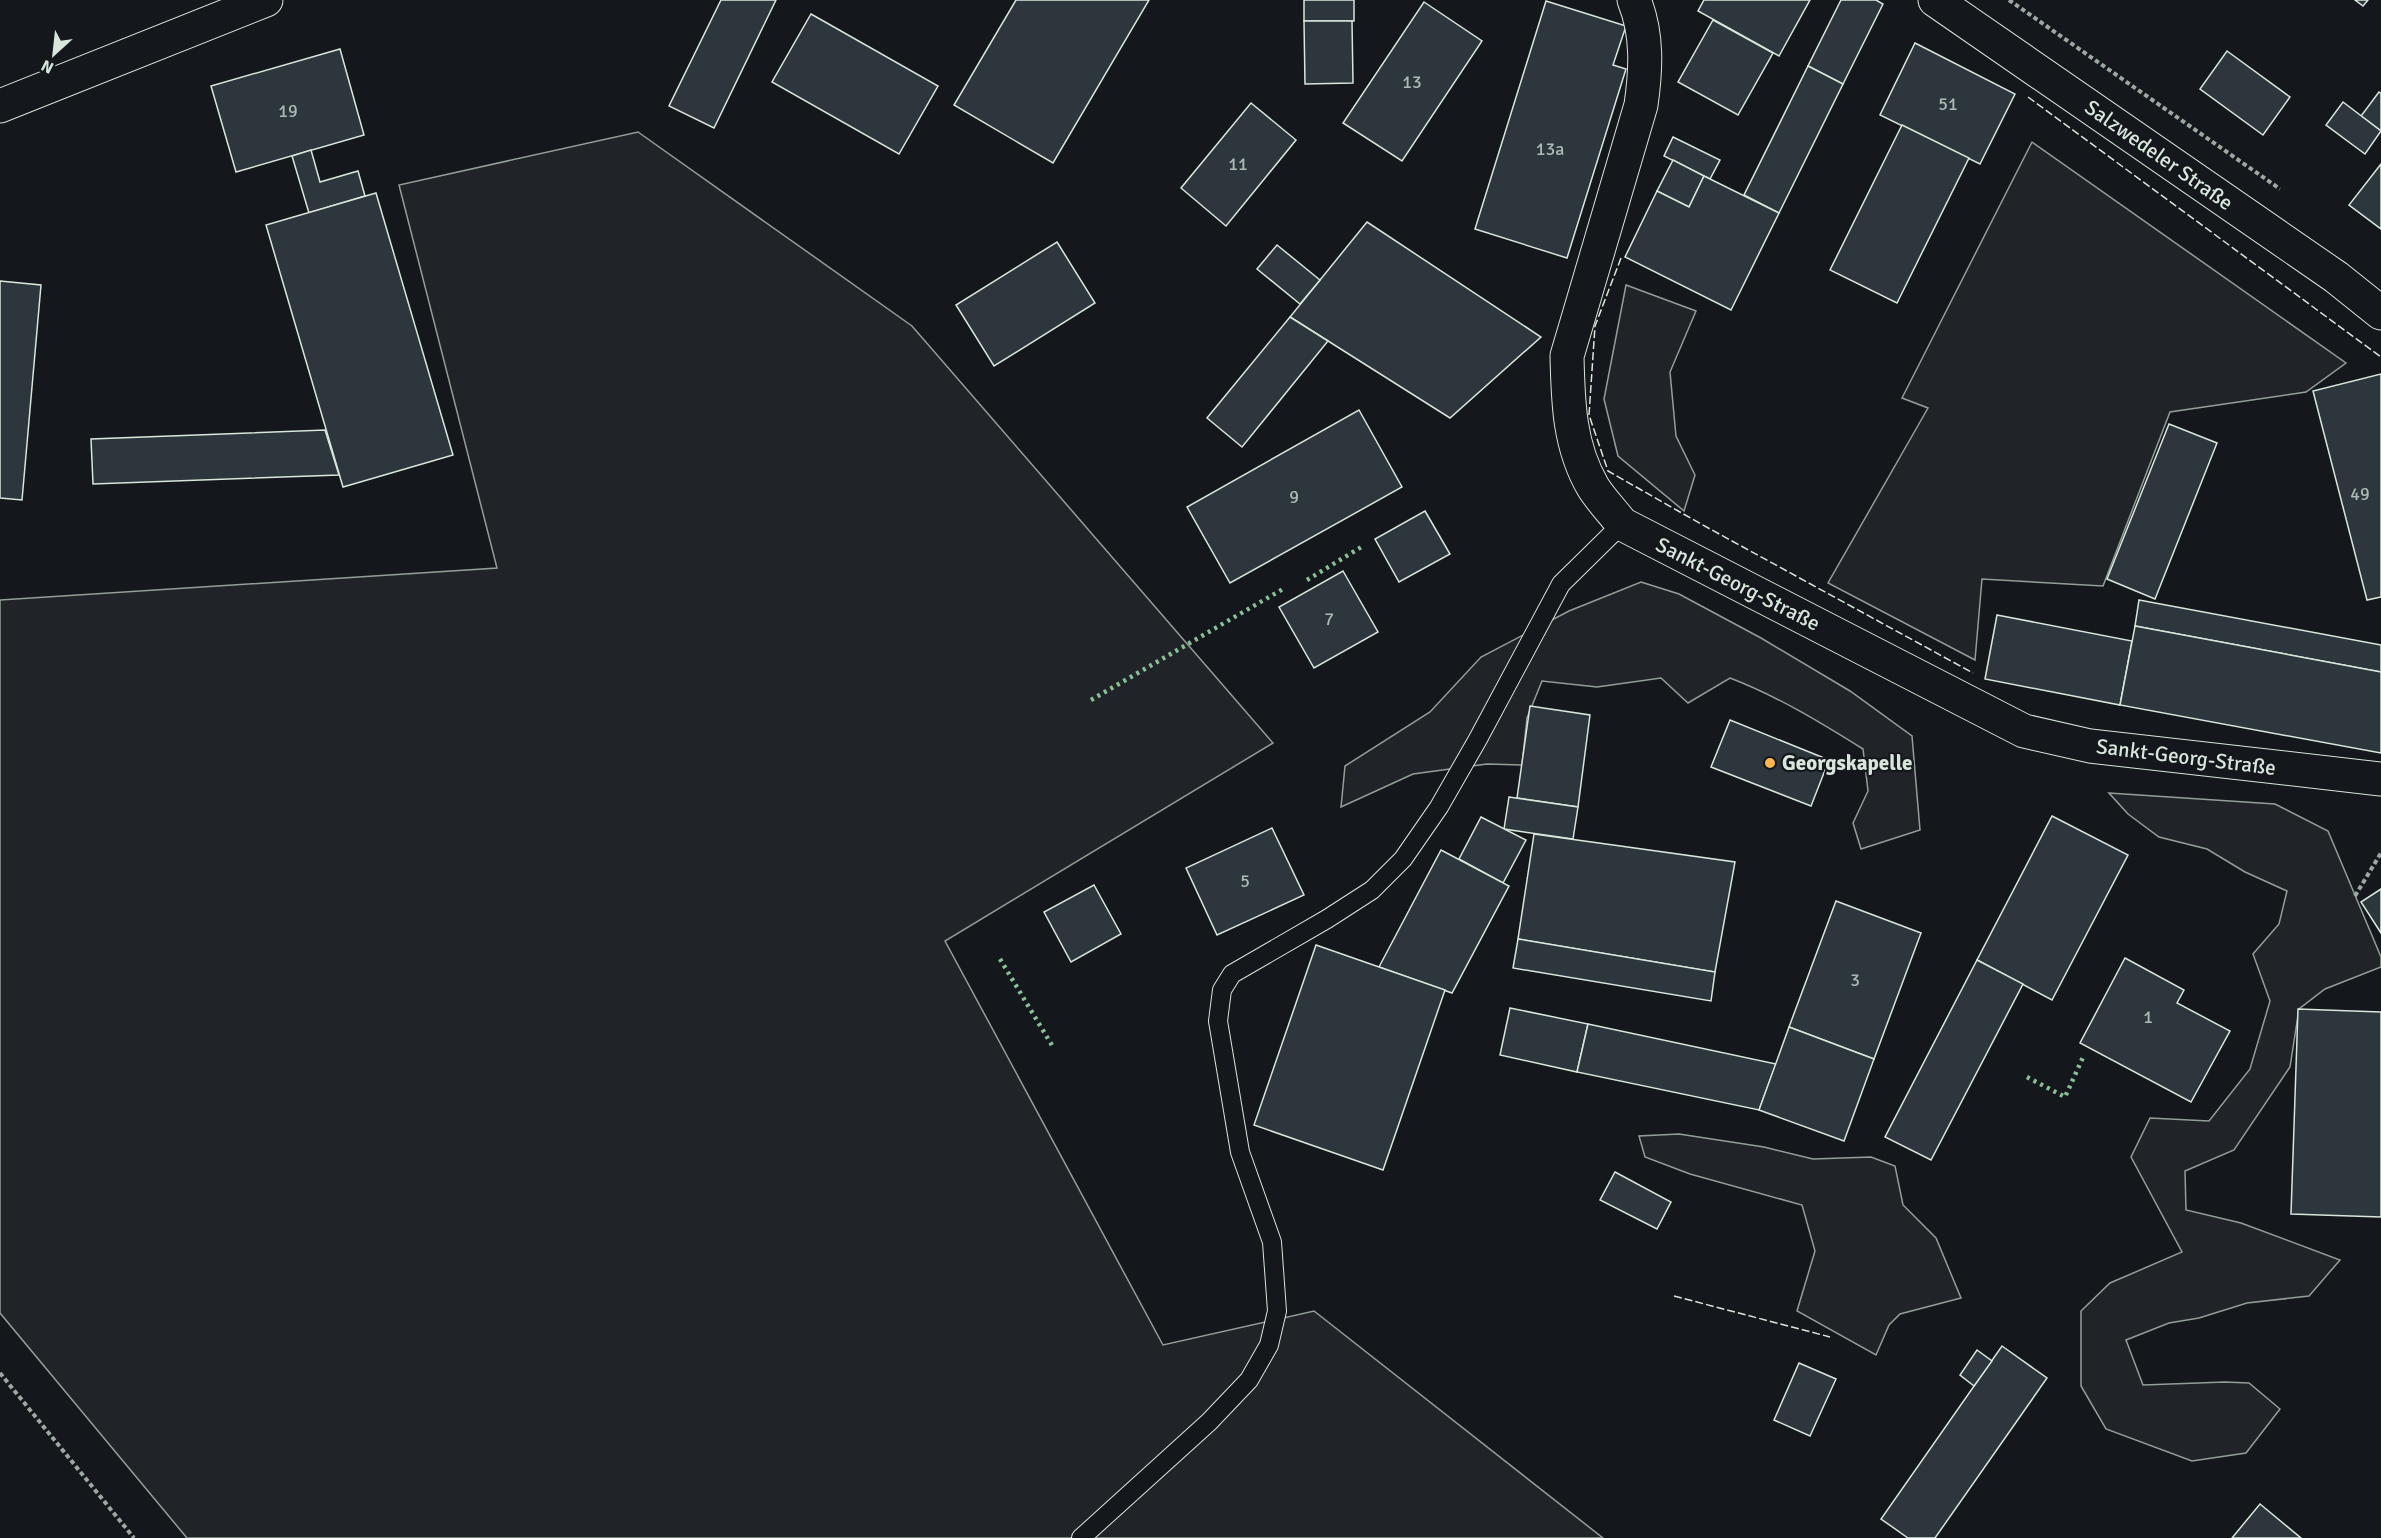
<svg xmlns="http://www.w3.org/2000/svg" width="2381" height="1538" font-family="Signika,sans-serif">
  <style>
    .green { fill: #202428; stroke: #939e99; stroke-width: 1.5 }
    .building { fill: #2c363c; stroke: #d8e6dc; stroke-width: 1.5 }
    .lines { fill: none; stroke-linecap: round; stroke-linejoin: round }
    .service-casing { stroke: #d8e6dc; stroke-width: 20 }
    .minor-casing { stroke: #d8e6dc; stroke-width: 35 }
    .primary-casing { stroke: #d8e6dc; stroke-width: 35 }
    .path { stroke: #9da8a2; stroke-width: 4; stroke-dasharray: 4.5 3; stroke-linecap: butt }
    .service { stroke: #14181c; stroke-width: 18 }
    .minor { stroke: #14181c; stroke-width: 33 }
    .primary { stroke: #14181c; stroke-width: 33 }
    .hedge { stroke: #8ac095; stroke-width: 4.5; stroke-dasharray: 3 4.5; stroke-linecap: butt }
    .fence { stroke: #d8e6dc; stroke-width: 1.5; stroke-dasharray: 8 3; stroke-linecap: butt }
    .poi-dot { fill: #ffb74d; stroke: #14181c; stroke-width: 2 }
    .labels { text-anchor: middle; stroke-width: 4.5; stroke-linejoin: round; paint-order: stroke }
    .number-label { font-size: 18px; fill: #adbab4 }
    .street-label { font-size: 21px; fill: #d8e6dc; stroke: #14181c }
    .poi-label { font-size: 21px; font-weight: bold; fill: #d8e6dc; stroke: #14181c; text-anchor: start }
  </style>
  <rect width="100%" height="100%" fill="#14181c"/>
  <!-- green -->
  <g class="green">
    <polygon points="638,132 912,326 1273,743 945,941 1163,1345 1314,1311 1603,1538 187,1538 0,1313 0,600 497,568 399,185"/>
    <polygon points="2032,142 2346,363 2306,392 2170,412 2103,586 1982,579 1975,660 1828,583 1928,408 1902,398"/>
    <polygon points="1626,285 1696,311 1670,372 1676,436 1695,475 1684,511 1618,456 1604,399"/>
    <path d="M1641 582 1679 594 1761 638 1850 691 1912 736 1920 830 1861 849 1853 823 1868 791 1863 749C1820 722 1777 696 1730 678L1688 703 1661 678 1597 687 1542 681 1527 718 1522 765 1487 764 1413 774 1341 807 1345 766 1430 712 1481 657 1569 611Z"/>
    <polygon points="2109,793 2275,804 2328,831 2381,957 2381,967 2325,989 2299,1009 2290,1067 2234,1150 2185,1171 2186,1210 2241,1223 2340,1260 2309,1296 2247,1303 2199,1318 2169,1323 2126,1340 2143,1385 2225,1382 2249,1383 2280,1409 2246,1453 2192,1461 2106,1429 2081,1386 2081,1311 2110,1283 2182,1252 2131,1157 2150,1118 2209,1121 2250,1069 2270,1001 2253,954 2279,924 2287,891 2245,872 2207,849 2159,837 2128,814"/>
    <polygon points="1679,1134 1764,1147 1813,1159 1871,1157 1895,1166 1903,1205 1936,1238 1961,1298 1900,1314 1889,1325 1876,1355 1797,1311 1815,1251 1802,1205 1690,1174 1645,1157 1639,1136"/>
  </g>
  <!-- building -->
  <g class="building">
    <polygon points="721,0 776,0 714,128 669,106"/>
    <polygon points="1016,0 1149,0 1053,163 954,105"/>
    <rect x="1304" y="0" width="50" height="21"/>
    <polygon points="1704,0 1810,0 1779,56 1698,11"/>
    <polygon points="1841,0 1876,0 1883,4 1843,84 1808,66"/>
    <polygon points="2355,0 2368,0 2363,6"/>
    <polygon points="1546,1 1626,26 1613,65 1626,69 1567,258 1475,229"/>
    <polygon points="1424,2 1482,41 1402,161 1343,123"/>
    <polygon points="811,14 938,86 899,154 772,82"/>
    <polygon points="1713,20 1773,53 1738,115 1678,82"/>
    <polygon points="1304,21 1352,21 1353,83 1305,84"/>
    <polygon points="1915,43 2015,94 1980,164 1880,115"/>
    <polygon points="340,49 364,135 236,172 211,86"/>
    <polygon points="2227,51 2290,97 2263,135 2200,89"/>
    <polygon points="1808,66 1843,84 1779,213 1744,195"/>
    <polygon points="2379,92 2381,93 2381,131 2361,116"/>
    <polygon points="2343,102 2381,131 2365,154 2326,125"/>
    <polygon points="1251,103 1296,140 1226,226 1181,188"/>
    <polygon points="1902,125 1969,158 1897,303 1830,270"/>
    <polygon points="1673,137 1720,160 1710,179 1664,156"/>
    <polygon points="311,150 320,182 358,171 365,196 309,213 292,156"/>
    <polygon points="1673,160 1704,176 1689,207 1657,191"/>
    <polygon points="2381,164 2381,229 2349,205"/>
    <polygon points="1704,176 1779,213 1731,310 1625,257 1657,191 1689,207"/>
    <polygon points="376,193 453,455 343,487 266,225"/>
    <polygon points="1367,222 1541,337 1450,418 1290,317"/>
    <polygon points="1057,242 1095,303 994,366 956,305"/>
    <polygon points="1277,245 1320,280 1300,304 1257,269"/>
    <polygon points="0,281 41,285 22,500 0,498"/>
    <polygon points="1290,317 1328,341 1242,447 1207,418"/>
    <polygon points="2381,374 2381,597 2367,600 2313,391"/>
    <polygon points="1359,410 1402,487 1230,583 1187,507"/>
    <polygon points="2169,424 2217,443 2155,599 2107,579"/>
    <polygon points="325,430 339,475 93,484 91,439"/>
    <polygon points="1425,511 1450,554 1399,582 1375,539"/>
    <polygon points="1343,571 1378,632 1314,668 1279,607"/>
    <polygon points="2139,600 2381,645 2381,672 2135,626"/>
    <polygon points="1997,615 2132,641 2120,705 1985,679"/>
    <polygon points="2135,626 2381,672 2381,753 2120,705"/>
    <polygon points="1530,706 1590,715 1578,807 1517,798"/>
    <polygon points="1730,720 1829,760 1811,806 1711,767"/>
    <polygon points="1509,797 1578,807 1573,839 1504,829"/>
    <polygon points="2052,816 2128,855 2052,1000 1977,960"/>
    <polygon points="1481,817 1526,840 1503,883 1459,859"/>
    <polygon points="1272,828 1304,895 1217,935 1186,868"/>
    <polygon points="1534,834 1735,862 1715,972 1518,939"/>
    <polygon points="1441,850 1509,886 1452,993 1379,967"/>
    <polygon points="1094,885 1121,934 1071,962 1044,912"/>
    <polygon points="2381,889 2381,933 2361,902"/>
    <polygon points="1836,901 1921,933 1874,1059 1789,1027"/>
    <polygon points="1518,939 1715,972 1711,1001 1513,968"/>
    <polygon points="1316,945 1445,990 1383,1170 1254,1125"/>
    <polygon points="2125,958 2184,990 2177,1003 2230,1031 2191,1102 2080,1043"/>
    <polygon points="1977,960 2023,984 1931,1160 1885,1137"/>
    <polygon points="1510,1008 1588,1024 1577,1072 1500,1055"/>
    <polygon points="2298,1009 2381,1012 2381,1217 2291,1214"/>
    <polygon points="1588,1024 1776,1064 1759,1110 1577,1072"/>
    <polygon points="1789,1027 1874,1059 1844,1141 1759,1110"/>
    <polygon points="1615,1172 1671,1202 1657,1229 1600,1200"/>
    <polygon points="2002,1346 2047,1378 1935,1538 1908,1538 1881,1519"/>
    <polygon points="1977,1350 1992,1361 1974,1386 1960,1375"/>
    <polygon points="1799,1363 1836,1379 1810,1436 1774,1420"/>
    <polygon points="2260,1504 2301,1538 2232,1538"/>
  </g>
  <g class="lines">
    <defs>
      <polyline id="service" points="1081,1538 1209,1422 1249,1380 1269,1345 1277,1311 1272,1242 1240,1152 1218,1021 1222,990 1232,974 1327,919 1372,890 1403,859 1439,807 1478,739 1561,584 1622,524"/>
      <g id="minor">
        <path d="M1634 0C1648 34 1646 70 1641 105L1567 356C1568 402 1569 446 1593 487 1601 500 1613 512 1622 524L2024 731 2090 746 2381 779"/>
        <polyline points="0,106 266,0"/>
      </g>
      <polyline id="primary" points="1935,0 2336,277 2381,313"/>
    </defs>
    <!-- service casing -->
    <use href="#service" class="service-casing"/>
    <!-- minor casing -->
    <use href="#minor" class="minor-casing"/>
    <!-- primary casing -->
    <use href="#primary" class="primary-casing"/>
    <!-- path -->
    <g class="path">
      <polyline points="2009,0 2280,189"/>
      <polyline points="2355,896 2381,853"/>
      <polyline points="0,1373 134,1538"/>
    </g>
    <!-- service -->
    <use href="#service" class="service"/>
    <!-- minor -->
    <use href="#minor" class="minor"/>
    <!-- primary -->
    <use href="#primary" class="primary"/>
    <!-- hedge -->
    <g class="hedge">
      <polyline points="1307,580 1363,546"/>
      <polyline points="1091,700 1283,589"/>
      <polyline points="1000,959 1053,1047"/>
      <polyline points="2027,1077 2065,1097 2084,1055"/>
    </g>
    <!-- fence -->
    <g class="fence">
      <polyline points="2028,97 2381,357"/>
      <polyline points="1621,258 1595,326 1589,415 1608,471 1701,524 1973,673"/>
      <polyline points="1674,1296 1830,1337"/>
    </g>
  </g>
  <!-- markers -->
  <circle class="poi-dot" cx="1770" cy="763" r="6"/>
  <g class="labels">
    <!-- number labels -->
    <g class="number-label">
      <text x="1412" y="88">13</text>
      <text x="1948" y="110">51</text>
      <text x="288" y="117">19</text>
      <text x="1550" y="155">13a</text>
      <text x="1238" y="170">11</text>
      <text x="2360" y="500">49</text>
      <text x="1294" y="503">9</text>
      <text x="1329" y="625">7</text>
      <text x="1245" y="887">5</text>
      <text x="1855" y="986">3</text>
      <text x="2148" y="1023">1</text>
    </g>
    <!-- street labels -->
    <g class="street-label">
      <text transform="translate(2159 155) rotate(35)" y="7">Salzwedeler Straße</text>
      <text transform="translate(1738 584) rotate(27)" y="7">Sankt-Georg-Straße</text>
      <text transform="translate(2186 757) rotate(7)" y="7">Sankt-Georg-Straße</text>
    </g>
    <!-- poi labels -->
    <g class="poi-label">
      <text x="1782" y="770">Georgskapelle</text>
    </g>
  </g>
  <!-- north arrow -->
  <g transform="translate(54 54) rotate(207)" stroke="#14181c" stroke-width="4.5" paint-order="stroke">
  <path d="M0-4.5L10 22L0 15L-10 22Z" fill="#d8e6dc"/>
  <text y="-9" font-size="16" font-weight="bold" text-anchor="middle" fill="#d8e6dc">N</text>
  </g>
</svg>
